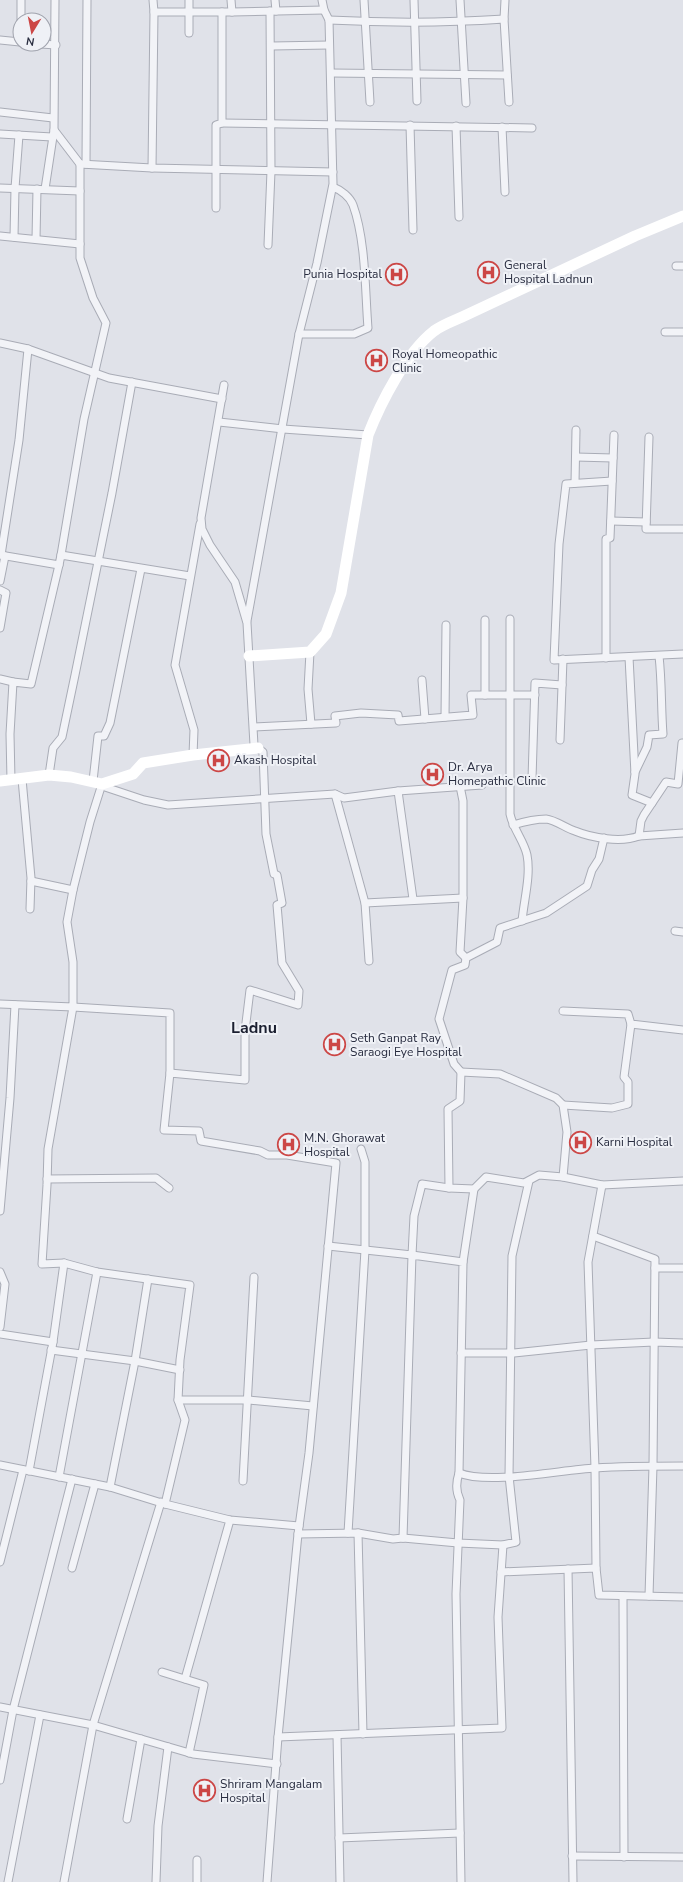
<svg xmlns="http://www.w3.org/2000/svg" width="683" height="1882" font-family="'Nunito Sans',sans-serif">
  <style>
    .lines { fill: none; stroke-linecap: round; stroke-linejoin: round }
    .street-casing { stroke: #a9acb6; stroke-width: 9 }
    .street { stroke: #f2f3f7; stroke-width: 7 }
    .secondary { stroke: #fff; stroke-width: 11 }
    .labels { text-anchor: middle; stroke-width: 4; stroke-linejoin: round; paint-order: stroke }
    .poi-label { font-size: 12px; fill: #292d40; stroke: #eff1f6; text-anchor: start }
    .district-label { font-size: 16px; font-weight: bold; fill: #1b1f30; stroke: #eff1f6 }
  </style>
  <rect width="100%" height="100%" fill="#e0e2e9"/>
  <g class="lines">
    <defs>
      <g id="street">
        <polyline points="21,0 21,20"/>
        <polyline points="55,0 54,130 80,164 80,258 93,298 106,323 84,419 61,555"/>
        <polyline points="153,0 154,12"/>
        <polyline points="189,0 189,33"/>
        <polyline points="231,0 232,12"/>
        <polyline points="275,0 276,11"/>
        <polyline points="364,0 370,102"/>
        <polyline points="414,0 417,101"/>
        <polyline points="460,0 466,103"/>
        <polyline points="504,19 505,0"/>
        <path d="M329 20C387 23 446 23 504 19L509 102"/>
        <polyline points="0,40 20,42"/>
        <polyline points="41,44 56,45"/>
        <polyline points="272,46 329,45"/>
        <polyline points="331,73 507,75"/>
        <polyline points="0,112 53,118"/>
        <polyline points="222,123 532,128"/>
        <polyline points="410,125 413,230"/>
        <polyline points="456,126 459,217"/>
        <polyline points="502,127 505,192"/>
        <polyline points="0,134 52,137"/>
        <polyline points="80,164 152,168 333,172"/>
        <polyline points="86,164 87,0"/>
        <polyline points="152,168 154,12 232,12 324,10"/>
        <polyline points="0,188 80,191"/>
        <polyline points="45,189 54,130"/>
        <polyline points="216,208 216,125 222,123 222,12"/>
        <polyline points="0,236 80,244"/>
        <polyline points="14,237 15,188 19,135"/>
        <polyline points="36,239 37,189"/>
        <polyline points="268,245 271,171 270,11"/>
        <polyline points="676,266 683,266"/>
        <polyline points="665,332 683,332"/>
        <path d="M299 334H354L368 328C365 291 366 241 353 205 350 197 341 190 333 187"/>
        <polyline points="0,343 28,349 109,378 222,399"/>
        <polyline points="224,385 201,518 202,529 210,545 235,582 247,623 254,745 263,752 266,834 274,874 277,875 282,903 277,905 282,963 299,991 298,1005 250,990 245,1031 245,1080 170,1073 164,1130 199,1131 201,1141 260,1151 268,1155 287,1155 336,1163 309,1453 298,1534 278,1737 267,1882"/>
        <polyline points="219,422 283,429 368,435"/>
        <polyline points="649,437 646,529 683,529"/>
        <polyline points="576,457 613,458"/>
        <polyline points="612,481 566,484 559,544 554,660 683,654"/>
        <polyline points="575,483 576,430"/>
        <polyline points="611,521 646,522"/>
        <polyline points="0,555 59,565 61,555 190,576"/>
        <polyline points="1,555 19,440 28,349"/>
        <polyline points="0,581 5,556"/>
        <polyline points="0,590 6,593 0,628"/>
        <path d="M510 619V814C513 829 524 841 527 855 531 875 524 900 522 921"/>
        <polyline points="485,620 485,695"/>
        <polyline points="247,621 299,334 317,263 333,184 329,20 324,10 322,0"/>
        <polyline points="310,652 308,689 311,724"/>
        <polyline points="629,657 635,774 632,795 652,803"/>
        <polyline points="606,658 606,539 610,538 614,435"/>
        <polyline points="0,679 13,682"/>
        <polyline points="422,680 425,719"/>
        <polyline points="445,717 446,625"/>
        <polyline points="254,727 336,723 335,716 361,713 398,715 399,721 473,715 471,695 535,695"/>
        <polyline points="560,740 563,659"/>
        <polyline points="193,755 194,730 175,665 200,524"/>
        <path d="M635 772 647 747 649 735 663 734C661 708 662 682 659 656"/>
        <polyline points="49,775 53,748 62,737 75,675 112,493 132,382"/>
        <polyline points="22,779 31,878 30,909"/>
        <polyline points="532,779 535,683 562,685"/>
        <polyline points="11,780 10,734 13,682 31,684 59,565"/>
        <polyline points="93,781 98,736 104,736 110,723 141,569"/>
        <polyline points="102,786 144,800 168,805 335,794 344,798 398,791 482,785"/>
        <polyline points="460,786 463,801 463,898 460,952 466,958"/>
        <polyline points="398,791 413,899"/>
        <polyline points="335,794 365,903 369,961"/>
        <path d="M513 825C523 822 534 819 546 819 555 820 566 828 575 831 592 838 621 843 639 836L683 833"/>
        <polyline points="639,836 641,821 644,815 666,782 678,784 682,743"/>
        <polyline points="31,881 73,890"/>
        <polyline points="365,903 463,898"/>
        <polyline points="675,931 683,932"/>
        <polyline points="0,1004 73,1007 73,962 67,922 73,890 90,822 102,784"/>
        <polyline points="563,1011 628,1014 631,1024 683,1030"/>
        <polyline points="461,1072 500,1074 556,1098 563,1105 567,1132 563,1177"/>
        <polyline points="563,1105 612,1108 628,1104 628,1082 624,1077 631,1024"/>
        <polyline points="47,1179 156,1178 169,1188"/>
        <polyline points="449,1188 448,1109 460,1101 461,1072 454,1064 439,1019 452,970 465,965 466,958 497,942 500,928 546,913 587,886 592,870 599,859 604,838"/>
        <polyline points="0,1211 10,1098 15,1005"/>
        <polyline points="593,1236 655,1259 653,1466 649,1596"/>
        <polyline points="328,1246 412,1255 414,1216 422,1184 449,1188 474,1189 486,1177 524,1183 539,1175 563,1177 602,1185 683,1181"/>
        <polyline points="463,1262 474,1189"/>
        <polyline points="64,1263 97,1272 190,1285 180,1360 178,1400 185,1420 165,1504"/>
        <polyline points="655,1268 683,1268"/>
        <polyline points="0,1272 5,1284 0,1327"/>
        <polyline points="0,1334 53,1342"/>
        <polyline points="51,1350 135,1361 180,1370"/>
        <polyline points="461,1353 514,1353 591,1345 654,1342 683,1343"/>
        <polyline points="178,1400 249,1400 313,1406"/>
        <polyline points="0,1465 110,1487 165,1504 230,1520 299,1526"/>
        <polyline points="29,1471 53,1342 64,1263 42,1264 47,1185 48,1149 73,1007 170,1013 170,1073"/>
        <path d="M459 1473C489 1485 560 1470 595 1468 624 1466 654 1466 683 1466"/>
        <polyline points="59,1477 97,1272"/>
        <polyline points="243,1481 254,1277"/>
        <polyline points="110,1487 135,1361 148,1279"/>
        <polyline points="348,1533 365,1250 365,1162 361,1149"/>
        <polyline points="358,1533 363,1734"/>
        <polyline points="298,1534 358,1533 393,1539 403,1538 458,1543 503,1545 516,1542 509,1476 512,1256 529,1181"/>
        <path d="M403 1538 412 1255 463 1262 459 1473C456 1482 456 1492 460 1500L456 1594 461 1882"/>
        <polyline points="0,1562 23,1470"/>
        <polyline points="72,1568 95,1484"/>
        <polyline points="596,1568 595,1468 588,1262 602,1185"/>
        <polyline points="568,1569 573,1882"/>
        <polyline points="501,1572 596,1568 599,1595 683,1597"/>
        <polyline points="623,1596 624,1857"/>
        <polyline points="162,1672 204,1685 189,1753"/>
        <polyline points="185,1679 230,1520"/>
        <polyline points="0,1707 93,1725 193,1754 277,1764"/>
        <polyline points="337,1735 340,1882"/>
        <polyline points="278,1737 502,1728 498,1617 503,1545"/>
        <polyline points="0,1780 13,1710 72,1479"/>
        <polyline points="127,1819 141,1739"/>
        <polyline points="339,1838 460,1833"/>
        <polyline points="572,1856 683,1857"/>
        <polyline points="8,1882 40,1715"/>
        <polyline points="64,1882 93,1725 161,1502"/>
        <polyline points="156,1882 158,1826 168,1747"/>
        <polyline points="197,1882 197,1860"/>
      </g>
    </defs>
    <!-- street casing -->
    <use href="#street" class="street-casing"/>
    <!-- street -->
    <use href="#street" class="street"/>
    <!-- secondary -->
    <g class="secondary">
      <path d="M249 656 310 652 326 634 341 593 368 435C381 402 406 353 434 331 442 325 453 321 462 317L635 236 683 216"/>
      <polyline points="0,781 49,775 71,777 102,784 133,774 143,763 193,755 258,748"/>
    </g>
  </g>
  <!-- icons -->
  <defs>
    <symbol id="hospital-ring" viewBox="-11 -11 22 22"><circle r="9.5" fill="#eff1f6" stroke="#cc4746" stroke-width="1.5"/><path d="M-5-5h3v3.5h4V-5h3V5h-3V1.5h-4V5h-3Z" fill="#cc4746"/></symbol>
  </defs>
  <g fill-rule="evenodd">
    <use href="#hospital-ring" x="476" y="260" width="25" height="25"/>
    <use href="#hospital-ring" x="384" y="262" width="25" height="25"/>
    <use href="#hospital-ring" x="364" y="348" width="25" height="25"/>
    <use href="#hospital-ring" x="206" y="748" width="25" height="25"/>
    <use href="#hospital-ring" x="420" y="762" width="25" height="25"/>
    <use href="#hospital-ring" x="322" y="1032" width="25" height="25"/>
    <use href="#hospital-ring" x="568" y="1130" width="25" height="25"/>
    <use href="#hospital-ring" x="276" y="1132" width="25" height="25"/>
    <use href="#hospital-ring" x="192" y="1778" width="25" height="25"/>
  </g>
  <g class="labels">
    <!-- poi labels -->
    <g class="poi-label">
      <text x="504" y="269">General<tspan x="504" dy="14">Hospital Ladnun</tspan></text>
      <text x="382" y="278" text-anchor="end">Punia Hospital</text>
      <text x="392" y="358">Royal Homeopathic<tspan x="392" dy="14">Clinic</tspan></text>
      <text x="234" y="764">Akash Hospital</text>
      <text x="448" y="771">Dr. Arya<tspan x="448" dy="14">Homepathic Clinic</tspan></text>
      <text x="350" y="1042">Seth Ganpat Ray<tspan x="350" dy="14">Saraogi Eye Hospital</tspan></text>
      <text x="304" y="1142">M.N. Ghorawat<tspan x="304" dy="14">Hospital</tspan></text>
      <text x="596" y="1146">Karni Hospital</text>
      <text x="220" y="1788">Shriram Mangalam<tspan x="220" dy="14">Hospital</tspan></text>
    </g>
    <!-- district labels -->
    <g class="district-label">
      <text x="254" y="1033">Ladnu</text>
    </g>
  </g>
  <!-- north arrow -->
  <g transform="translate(32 32) rotate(190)"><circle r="19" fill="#eff1f6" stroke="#a0a3ad"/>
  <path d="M0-3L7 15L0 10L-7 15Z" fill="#cc4746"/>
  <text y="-6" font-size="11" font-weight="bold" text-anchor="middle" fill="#292d40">N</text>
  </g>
</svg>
